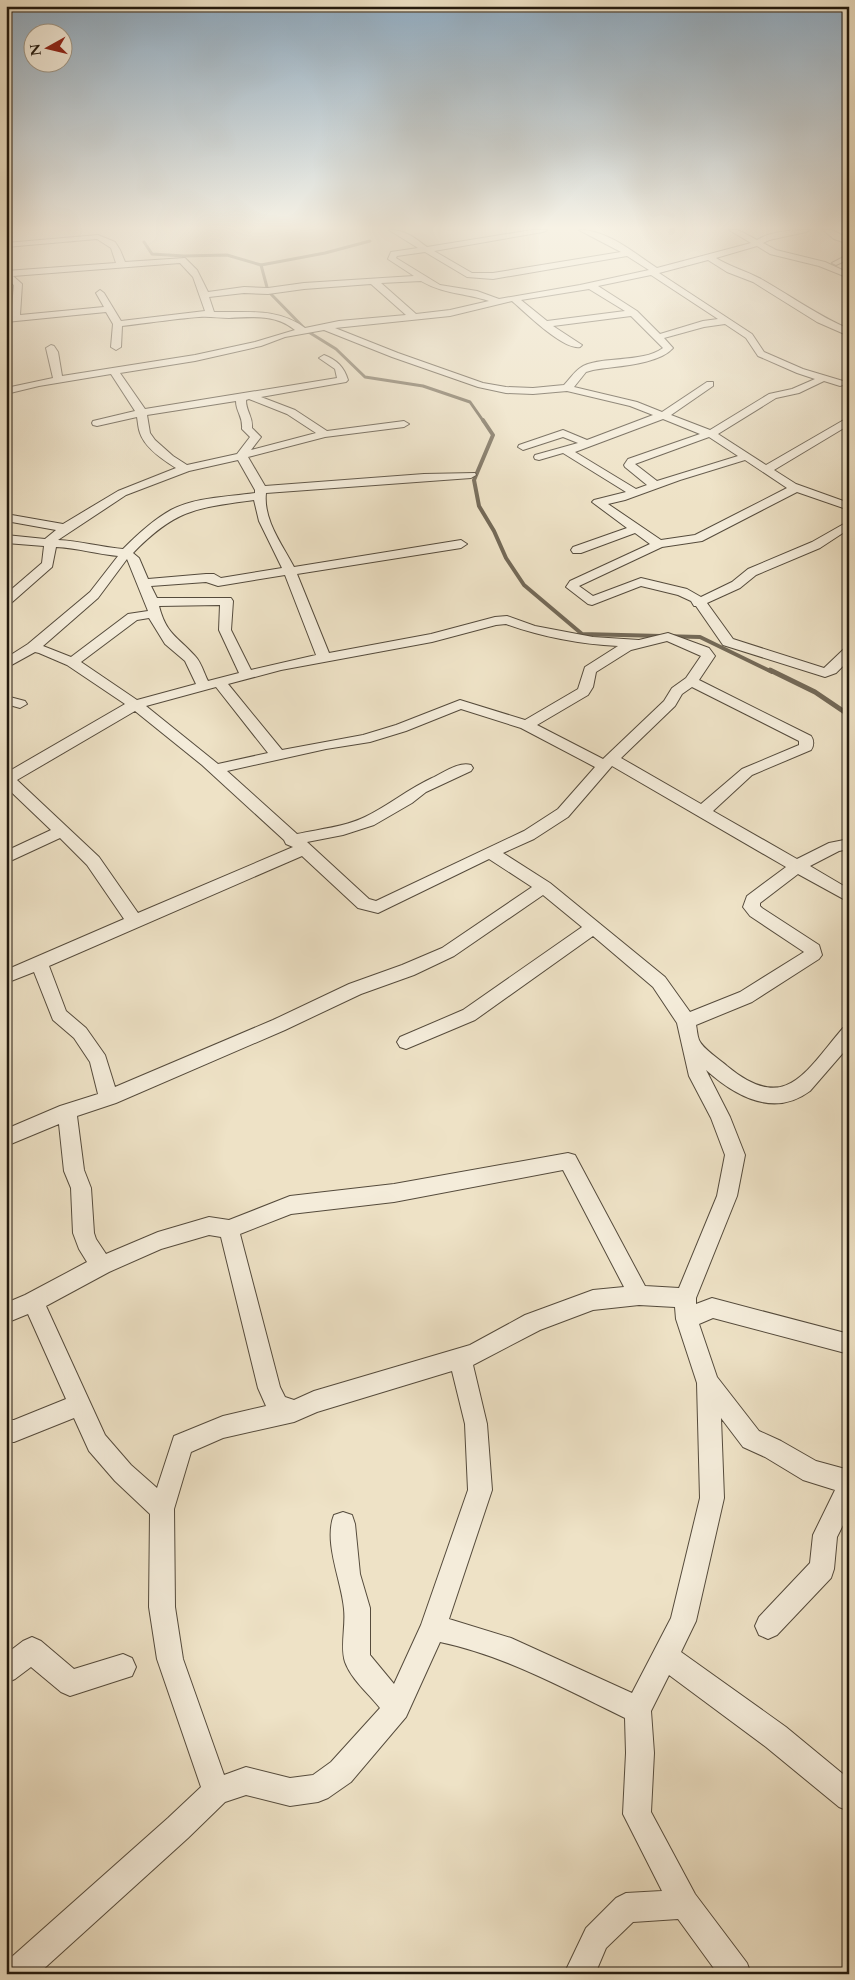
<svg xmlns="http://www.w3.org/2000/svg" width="855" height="1980" font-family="Cardo,serif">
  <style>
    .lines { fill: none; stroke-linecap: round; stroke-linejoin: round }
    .stream-far2 { stroke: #736957; stroke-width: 3 }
    .stream-far1 { stroke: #736957; stroke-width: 4 }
    .stream { stroke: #736957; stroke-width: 5 }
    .minor-casing { stroke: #554b3c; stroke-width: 2 }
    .minor { fill: #f4ecda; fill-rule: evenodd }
  </style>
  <rect width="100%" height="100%" fill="#eee2c6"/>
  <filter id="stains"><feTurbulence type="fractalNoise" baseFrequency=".004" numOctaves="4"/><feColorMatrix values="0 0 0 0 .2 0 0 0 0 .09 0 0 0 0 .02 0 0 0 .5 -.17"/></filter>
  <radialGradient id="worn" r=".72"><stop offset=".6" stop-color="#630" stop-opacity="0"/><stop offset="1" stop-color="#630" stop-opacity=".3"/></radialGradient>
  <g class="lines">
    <!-- stream-far2 -->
    <g class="stream-far2">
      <polyline points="144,242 152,254 184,256 227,255 261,265 325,253 370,241"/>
      <polyline points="261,265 268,291 307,331 336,349 365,377 423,386 470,402 484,422"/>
    </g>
    <!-- stream-far1 -->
    <polyline class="stream-far1" points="483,420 493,435 474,480 479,506 494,531 506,558 524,585 582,634 700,637 772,672"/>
    <!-- stream -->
    <polyline class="stream" points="770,670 815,692 849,715"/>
    <defs>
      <g id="minor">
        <path d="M389 230C404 229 415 238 427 247L532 230H547L543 232 434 251 472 273H493L621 252 579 230C608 230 634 253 657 268L751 243 729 230H738L757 240C771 231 793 230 810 230L806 232 769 240 763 243 776 250 825 262 849 273V278L819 266 770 254 757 246 716 258C731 267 746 271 761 279 791 296 818 316 849 329V336L817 322 753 282 727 272 708 260 659 273 752 334 764 352 803 369 843 381V385L840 386 824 381 799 393 776 398 718 434 766 465 849 417V425L774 470 796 484 849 503V510L797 492 702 541 662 547 579 586 593 596 641 578 687 589 701 597 732 582 748 569 812 542 849 521V529L820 548 756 575 740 588 707 603 733 639 824 668 844 649 849 648V660L836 673 825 677 723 645 696 606H694L691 601 678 595 641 586 592 605 588 604 566 587 570 581 650 544 635 533 581 553H573L571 550 573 547 627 528 592 502 594 500 626 492 563 453 539 460 535 459 534 457 535 455 578 443 563 437 523 450 518 447 519 445 563 430 587 440 653 415 630 406 567 391 533 394 506 393 478 387 392 357 324 330 285 337 261 346 195 361 120 373 145 409 337 378 335 369 319 358 324 355C337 360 344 367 348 380L346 382 261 397 295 410 327 431 404 421 409 424 404 427 325 437 248 457 265 486 424 474 475 473 476 475 471 478 266 493C263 520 282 544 294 567L461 540 467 544 461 548 297 574 329 653 431 634 495 617 507 616 535 626 593 637 639 640 668 633 709 648 715 656 699 680 811 736C814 740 814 746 811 750L752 775 713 811 797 859 829 843 849 839V849L839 851 810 866 849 889V902L798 874 760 903V906L762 908 819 945 822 955 819 959 752 1002 696 1025C697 1029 697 1035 699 1040 703 1049 719 1059 727 1066 786 1115 805 1072 843 1028L849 1026V1046L810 1091C774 1118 735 1096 706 1070L730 1117 745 1155 737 1196 696 1298V1304L712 1298 849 1334V1354L713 1318 699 1324 717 1377 759 1431 781 1441 816 1461 849 1470V1513L837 1537 834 1569 831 1578 777 1635 768 1639 759 1635 755 1626 759 1617 810 1563 813 1535 835 1490 803 1480 765 1457 743 1447 721 1418 724 1498 696 1621 681 1652 786 1727 849 1779V1811L839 1807 766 1747 669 1675 651 1711 654 1753 651 1812 695 1894 747 1963 751 1974H718L678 1919 633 1922 606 1948 595 1974H564L586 1928 616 1898 626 1893 662 1891 623 1814 626 1753 625 1718C565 1689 506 1656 440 1642L406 1717 351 1782 328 1798 318 1802 290 1806 246 1795 225 1802 188 1838 38 1974H6V1962L168 1818 201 1787 157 1659 149 1607 150 1514 115 1481 89 1451 74 1418 14 1442H6V1420H14L66 1399 28 1314 6 1323V1303L25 1295 87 1262 79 1249 73 1233 71 1188 64 1171 59 1124 6 1146V1129L60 1106 98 1094 90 1062 74 1038 53 1020 34 972 6 983V970L124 919 87 865 60 838 6 863V851L51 830 6 787V773L125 704 67 665 39 653 35 652 6 668V658L28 644 90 592 118 556C97 554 77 548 56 547L52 567 10 604 6 605V594L42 563 44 546 6 543V535L45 539 56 530 6 521V514L63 524 118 491 176 468C163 460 145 448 140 433 138 428 138 422 137 417L97 426 93 425 92 423 93 421 135 411 111 374 39 386 6 394V388L53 378 46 348 51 345 54 346 58 352 62 376 195 355 255 342 295 330C275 314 253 317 229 318 219 318 209 316 199 317 173 319 148 323 122 326L121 347 116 350 111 347 113 324 106 312 6 322V316H11L14 285 6 279V271L116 263 111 248 97 239 6 247V243L98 235 115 242 120 250 125 262 185 258 197 270 208 292 244 287 268 288 304 283 414 276 388 259 391 252 418 248ZM425 252 467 277 493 279 627 256 649 270 580 285 499 299 477 291 440 285 396 258 397 256ZM180 263 193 277 205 311 121 321 104 293 100 290 96 293 104 307 20 315 22 284 13 276ZM651 275 718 319 703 321 660 334 637 311 598 286ZM421 281C443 294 465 293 489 301L450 310 416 314 381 283ZM371 284 406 315 339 321 305 328C277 307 246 313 214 312L209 297 244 293 268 294 304 289ZM589 289 625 311 547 321 521 300ZM512 301C526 313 563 350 580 347L582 345 553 326 631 316 663 348C641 364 599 355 580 368 574 372 569 380 564 385L533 388 506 387 483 383 398 353 335 328 450 316ZM725 324 746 338 758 356 797 373 815 379 792 389 769 394 710 430 671 415 713 386V382H707L662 412 637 402 574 387 586 372 593 370C615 366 658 365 673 348L664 338 704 327ZM249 399 287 414 316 433 251 450 261 437 252 428C253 416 246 412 246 400ZM236 401C236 412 243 416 242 429L250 437 237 454 187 465 173 456 155 440 150 433 147 415ZM663 419 700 434 628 459 624 465 625 467 647 485 636 489 575 452ZM709 437 738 456 657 481 635 464ZM238 460 255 490V493C228 497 195 497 171 510 153 520 138 534 123 549 101 547 80 541 58 540L126 495 189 471ZM745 460 787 488 695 535 661 540 608 504 625 500 680 480ZM254 500 259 521 282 568 221 578 214 574H206L148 579 139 558 133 553C176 509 196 508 254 500ZM127 559 148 611 128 614 71 657 43 646 98 598ZM285 575 316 655 251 670 231 630 233 601 231 598H157L151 586 206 582 218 586ZM220 605 219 630 239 673 208 681C204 673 201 662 195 656 177 636 166 634 159 606ZM149 618 165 644 185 661 196 684 137 700 81 662 137 620ZM506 624C542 637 580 644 618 646L585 667 578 689 525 720 460 700 396 725 363 735 282 750 228 684 281 670 432 642 496 625ZM667 641 701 656 686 678 672 688 664 701 603 759 537 725 588 695 593 687 596 672 631 650ZM216 687 268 753 218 764 146 706ZM692 687 799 741V745L742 769 701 804 621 758 675 706 682 694ZM461 709 521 728 595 767 558 809 524 831 376 901 369 899 307 842 343 835 374 825 412 803 426 792 471 771 473 768 471 765C459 761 443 773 432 778 408 789 388 806 365 817 344 827 320 829 297 834L227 771 326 749 370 742 406 731ZM135 711 202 765 284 840 286 844 293 847 138 913 99 857 17 780ZM612 766 786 867 747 896 743 907 750 916 804 952 740 992 690 1012 665 977 550 883 503 853 534 839 568 817ZM302 856 358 908 378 913 489 859 532 887 442 948 402 965 349 984 273 1020 115 1087 105 1055 86 1028 66 1011 49 966ZM543 895 582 927 463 1010 400 1037 397 1042 400 1047 406 1049 475 1020 593 936 653 987 677 1023 689 1076 711 1118 725 1155 717 1196 679 1288 645 1286 575 1155 568 1153 394 1184 290 1196 229 1220 209 1217 158 1232 106 1254 96 1239 94 1233 91 1188 84 1170 77 1116 116 1103 285 1030 361 994 414 975 454 956ZM563 1170 624 1287 593 1290 525 1315 470 1345 314 1391 294 1400 285 1397 280 1387 240 1234 291 1214 394 1202ZM209 1235 221 1237 258 1388 266 1406 223 1416 174 1436 157 1488 131 1465 105 1435 46 1306 109 1272 161 1249ZM639 1305 675 1307 676 1319 697 1383 700 1498 671 1618 632 1693 511 1638 449 1619 492 1490 487 1424 473 1365 540 1330 593 1310ZM452 1371 465 1424 468 1490 421 1625 394 1684 370 1655V1608L360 1574 355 1524 352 1515 343 1512 334 1515C323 1542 342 1582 344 1609 346 1626 340 1647 345 1662 351 1679 369 1694 380 1708L331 1762 313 1775 290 1778 246 1767 224 1775 183 1659 175 1607 174 1509 191 1452 223 1438 294 1422 317 1412Z"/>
        <polygon points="823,230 832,230 849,239 849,244 834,239"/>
        <polygon points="849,254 849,259 836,265 832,263"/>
        <polygon points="6,696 25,701 27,704 20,708 6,704"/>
        <polygon points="32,1637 41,1641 74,1669 123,1654 132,1658 136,1667 132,1676 70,1696 61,1692 31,1667 15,1679 6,1683 6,1654 23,1641"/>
      </g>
    </defs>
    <!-- minor casing -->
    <use href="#minor" class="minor-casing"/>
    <!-- minor -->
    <use href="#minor" class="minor"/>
  </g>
  <!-- sky -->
  <linearGradient id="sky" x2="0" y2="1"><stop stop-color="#8fabc1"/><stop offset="0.45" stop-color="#f7f2e5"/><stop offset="1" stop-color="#f7f2e5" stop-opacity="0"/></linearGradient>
  <rect width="855" height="507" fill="url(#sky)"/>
  <!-- margin -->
  <rect width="855" height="1980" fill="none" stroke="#eee2c6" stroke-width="25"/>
  <rect x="8" y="8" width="840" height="1965" fill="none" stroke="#22190e" stroke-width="2.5"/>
  <rect x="12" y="12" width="830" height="1955" fill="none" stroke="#22190e"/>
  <!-- north arrow -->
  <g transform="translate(48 48) rotate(262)"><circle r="24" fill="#f4ecda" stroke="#a09888"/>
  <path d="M0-4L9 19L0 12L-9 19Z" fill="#8f2418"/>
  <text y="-8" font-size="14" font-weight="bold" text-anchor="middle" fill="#22190e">N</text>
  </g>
  <rect width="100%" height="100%" filter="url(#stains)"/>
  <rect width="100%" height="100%" fill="url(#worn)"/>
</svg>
